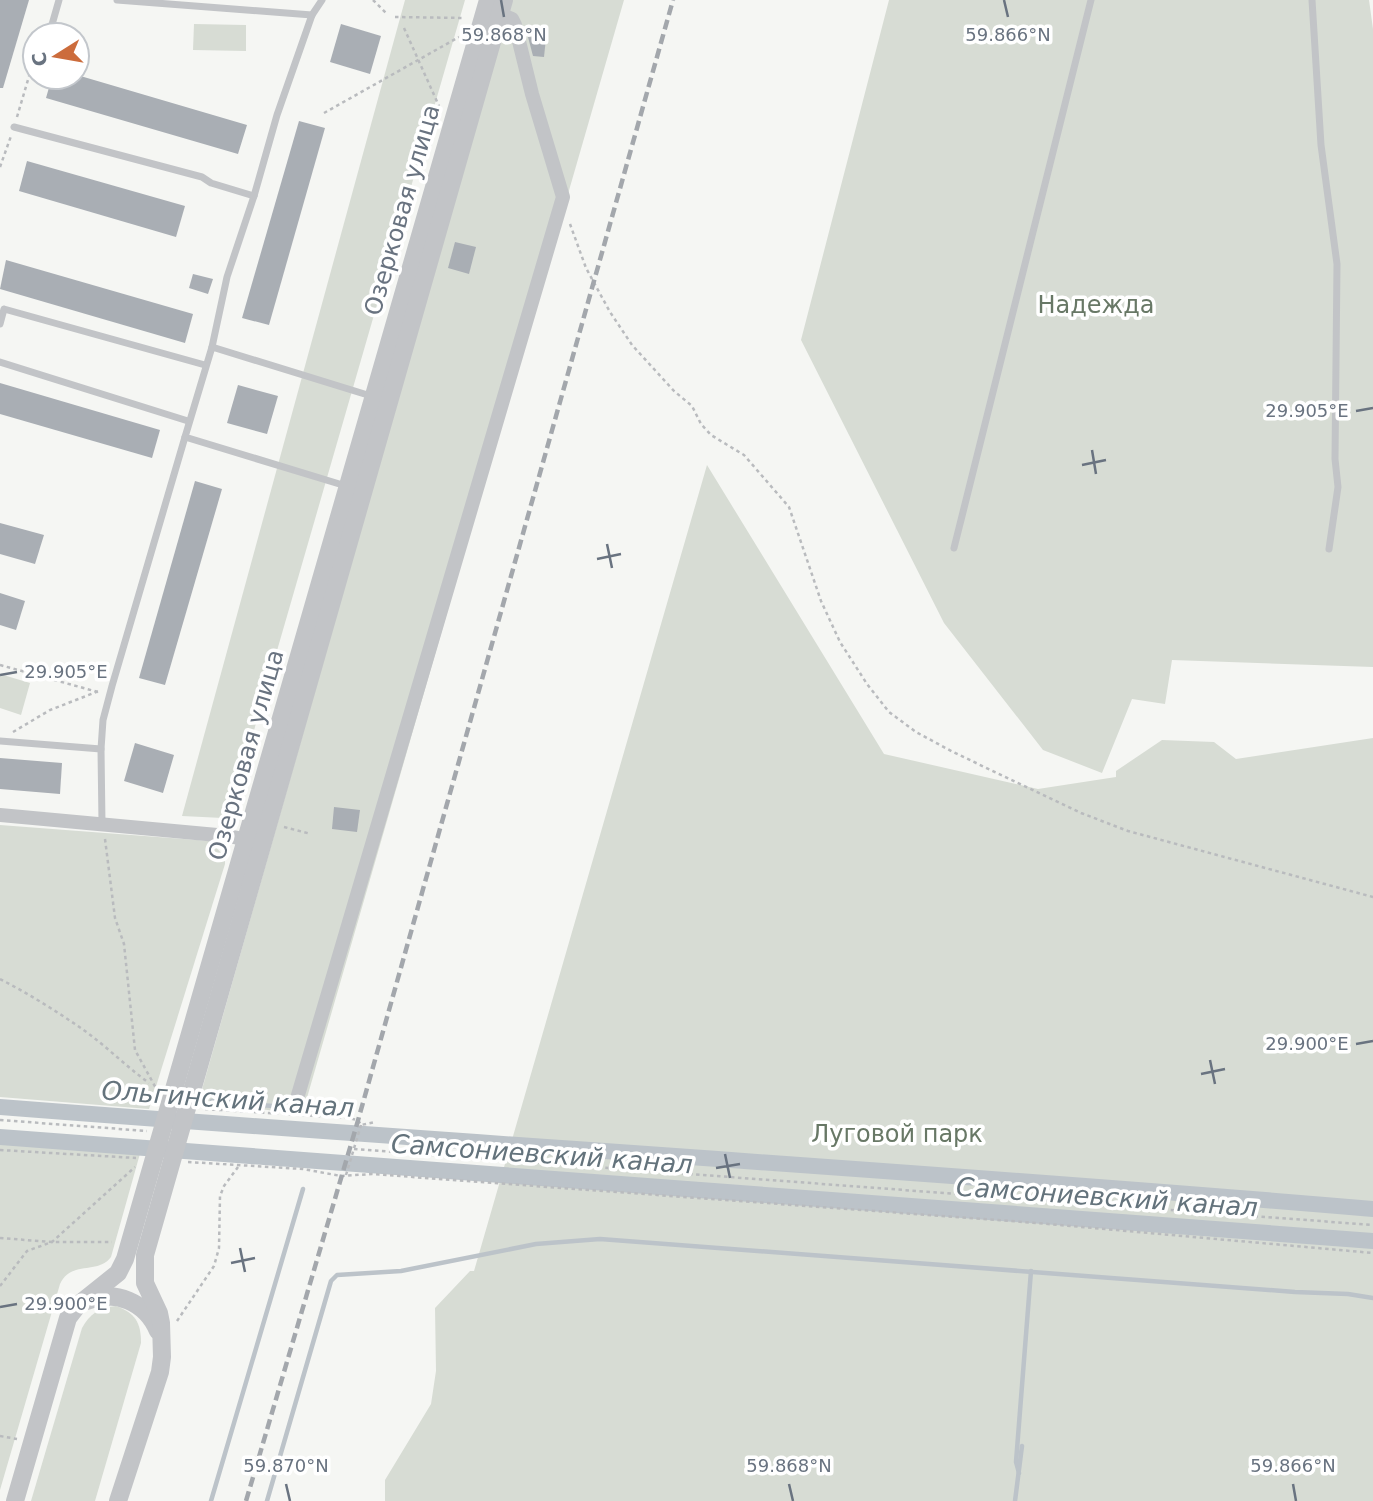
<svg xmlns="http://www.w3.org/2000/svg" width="1373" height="1501" font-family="'DejaVu Sans',sans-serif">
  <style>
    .green { fill: #d7dcd4 }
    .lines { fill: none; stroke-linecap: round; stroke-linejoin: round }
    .stream { stroke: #bcc3c9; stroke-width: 4.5 }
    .canal { stroke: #bcc3c9; stroke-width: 16 }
    .building { fill: #a9aeb4 }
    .path { stroke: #b9bbbe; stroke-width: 2.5; stroke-dasharray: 3.5 3.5; stroke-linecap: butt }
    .service { stroke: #c2c4c7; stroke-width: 7 }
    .minor { stroke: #c2c4c7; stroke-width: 14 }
    .tertiary { stroke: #c2c4c7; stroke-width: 18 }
    .rail { stroke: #a3a7ac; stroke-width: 4.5; stroke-dasharray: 10 5; stroke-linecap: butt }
    .ticks { fill: none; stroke: #697380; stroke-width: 2.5 }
    .labels { text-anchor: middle; stroke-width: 7; stroke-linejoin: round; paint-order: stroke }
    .street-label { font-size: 24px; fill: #697380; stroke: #fff }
    .park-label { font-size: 24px; fill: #687866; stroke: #fff }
    .water-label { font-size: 26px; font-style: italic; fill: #64737c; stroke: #fff }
    .ticks-label { font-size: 18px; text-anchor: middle; fill: #697380; stroke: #fff; stroke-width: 7; stroke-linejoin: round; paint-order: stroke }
  </style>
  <rect width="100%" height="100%" fill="#f5f6f3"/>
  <!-- green -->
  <g class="green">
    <polygon points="405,0 465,0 233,803 229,813 223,818 182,816"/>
    <polygon points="511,0 624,0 302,1115 199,1100"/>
    <polygon points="889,0 1369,0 1373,29 1373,667 1172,660 1165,704 1132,699 1102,773 1043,750 944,623 801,340"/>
    <polygon points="194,24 246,25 246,51 193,50"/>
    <polygon points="707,465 884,754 1038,789 1116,777 1116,771 1162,740 1214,742 1236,759 1373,738 1373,1501 385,1501 385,1480 431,1404 436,1371 435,1308 470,1271 474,1271"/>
    <polygon points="0,674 30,683 21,715 0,708"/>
    <polygon points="0,825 210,841 225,857 225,864 149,1109 0,1097"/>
    <path d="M0 1140 141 1150 111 1257C98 1275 71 1260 60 1284L0 1490Z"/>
    <path d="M116 1306C135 1313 141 1322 141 1343L95 1501H31L82 1328C90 1314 99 1307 116 1306Z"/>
  </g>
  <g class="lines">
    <!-- stream -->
    <g class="stream">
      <polyline points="212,1101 335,1111"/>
      <polyline points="1019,1473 1016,1462 1031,1271"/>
      <polyline points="211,1501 303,1189"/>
      <polyline points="267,1501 331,1281 337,1275 401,1271 536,1244 600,1239 1295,1292 1348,1294 1373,1298"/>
      <polyline points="1015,1501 1022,1446"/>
    </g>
    <!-- canal -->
    <g class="canal">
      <path d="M0 1107C458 1143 916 1170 1373 1209"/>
      <polyline points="0,1137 1373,1241"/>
    </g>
  </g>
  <!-- building -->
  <g class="building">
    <polygon points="0,0 29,0 3,88 0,88"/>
    <polygon points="341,24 381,36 370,74 330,62"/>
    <polygon points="528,37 546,38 544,57 533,56"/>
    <polygon points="77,75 247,125 238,154 46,98 52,77 77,77"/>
    <polygon points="299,121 325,128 269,325 242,318"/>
    <polygon points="27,161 185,206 176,237 19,191"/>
    <polygon points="455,242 476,247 469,274 448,268"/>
    <polygon points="6,260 193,314 185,343 0,289"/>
    <polygon points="193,274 213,279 208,294 189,288"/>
    <polygon points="0,383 160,430 152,458 0,414"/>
    <polygon points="238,385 278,396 267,434 227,423"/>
    <polygon points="195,481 222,489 165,685 139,678"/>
    <polygon points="0,523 44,535 35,564 0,554"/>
    <polygon points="0,593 25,601 16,630 0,625"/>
    <polygon points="135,743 174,755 163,793 124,781"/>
    <polygon points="0,758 62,763 60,794 0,789"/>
    <polygon points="334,807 360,810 357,832 332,829"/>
  </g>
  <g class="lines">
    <!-- path -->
    <g class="path">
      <polyline points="373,0 387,14"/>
      <polyline points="395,17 465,18"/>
      <polyline points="404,28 439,106"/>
      <polyline points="324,113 459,37"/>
      <polyline points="17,117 35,56"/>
      <polyline points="0,167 11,136"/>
      <polyline points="570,224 586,268 610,312 632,345 674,391 692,406 701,424 711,435 744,455 789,507 821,601 840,642 867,684 889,712 916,732 953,752 1081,813 1128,831 1373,897"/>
      <polyline points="0,665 98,692"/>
      <polyline points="13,732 50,710 99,691"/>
      <polyline points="284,827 311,834"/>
      <polyline points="105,839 115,918 124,944 135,1050 157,1090"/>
      <path d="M0 979C29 994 58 1012 85 1031 107 1047 127 1067 149 1083"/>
      <polyline points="205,1109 348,1118 358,1120 361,1125 375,1122"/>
      <polyline points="0,1120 147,1131"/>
      <polyline points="354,1149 1373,1225"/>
      <polyline points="0,1150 136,1158"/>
      <polyline points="188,1162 303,1169 341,1176 372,1174 1037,1223 1373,1253"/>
      <polyline points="346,1175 361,1125"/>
      <polyline points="0,1238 52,1242 112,1242"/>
      <polyline points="0,1286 27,1251 52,1242 135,1167"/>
      <polyline points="177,1321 214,1266 219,1248 220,1196 224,1186 238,1167"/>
      <polyline points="0,1436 17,1439"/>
    </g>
    <!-- service -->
    <g class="service">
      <polyline points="117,0 312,15"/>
      <polyline points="1312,0 1321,145 1337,264 1335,459 1338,487 1329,549"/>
      <polyline points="49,35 59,0"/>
      <polyline points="14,127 202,177 211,183 254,196 227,277 212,347"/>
      <polyline points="254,196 277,115 312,15 322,0"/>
      <polyline points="0,324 4,309 205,365"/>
      <polyline points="0,362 188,421"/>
      <polyline points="346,486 185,437 212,347 371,396"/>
      <polyline points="954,548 1091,0"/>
      <polyline points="0,741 101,749 102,823"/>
      <polyline points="101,749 103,720 112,686 185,437"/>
    </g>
    <!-- minor -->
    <g class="minor">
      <polyline points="0,815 228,836 254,841"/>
      <polyline points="298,1095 563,197 532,94 515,25 512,19 500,14"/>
    </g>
    <!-- tertiary -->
    <g class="tertiary">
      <path d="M87 1301C115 1289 146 1302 158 1331"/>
      <polyline points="15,1501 68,1318 78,1305 118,1273 125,1259 488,0"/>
      <polyline points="118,1501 160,1372 162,1357 161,1323 159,1313 145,1283 145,1255 504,0"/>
    </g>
    <!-- rail -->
    <polyline class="rail" points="246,1501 357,1124 673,0"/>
  </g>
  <!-- ticks -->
  <path class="ticks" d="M501 0 504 17M1004 0 1008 17M1356 411 1373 408M1092 450 1096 474M1082 465 1106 460M607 544 612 568M597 559 621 554M0 675 17 672M1356 1044 1373 1041M1210 1060 1215 1084M1201 1074 1225 1069M725 1154 730 1178M716 1168 740 1164M240 1248 245 1272M231 1263 255 1258M0 1307 17 1304M286 1484 290 1501M789 1484 793 1501M1293 1484 1296 1501"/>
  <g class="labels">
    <!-- street labels -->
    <g class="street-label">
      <text transform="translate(402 210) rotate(-74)" y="8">Озерковая улица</text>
      <text transform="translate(246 755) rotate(-74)" y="8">Озерковая улица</text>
    </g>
    <!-- park labels -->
    <g class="park-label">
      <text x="1096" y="313">Надежда</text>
      <text x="897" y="1142">Луговой парк</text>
    </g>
    <!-- water labels -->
    <g class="water-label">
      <text transform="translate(228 1099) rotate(4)" y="9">Ольгинский канал</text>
      <text transform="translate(542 1154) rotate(4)" y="9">Самсониевский канал</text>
      <text transform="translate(1107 1197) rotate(4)" y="9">Самсониевский канал</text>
    </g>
  </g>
  <g class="ticks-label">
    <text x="504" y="41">59.868°N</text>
    <text x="1008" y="41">59.866°N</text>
    <text x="1307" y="417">29.905°E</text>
    <text x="66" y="678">29.905°E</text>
    <text x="1307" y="1050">29.900°E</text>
    <text x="66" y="1310">29.900°E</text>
    <text x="286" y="1472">59.870°N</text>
    <text x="789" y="1472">59.868°N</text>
    <text x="1293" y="1472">59.866°N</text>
  </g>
  <!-- north arrow -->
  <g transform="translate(56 56) rotate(259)"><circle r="33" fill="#ffffff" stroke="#c3c7cc" stroke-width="2"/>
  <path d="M0-5L12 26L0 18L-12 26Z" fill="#cc6c3c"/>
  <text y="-10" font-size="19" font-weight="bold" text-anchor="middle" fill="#697380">С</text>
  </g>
</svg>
